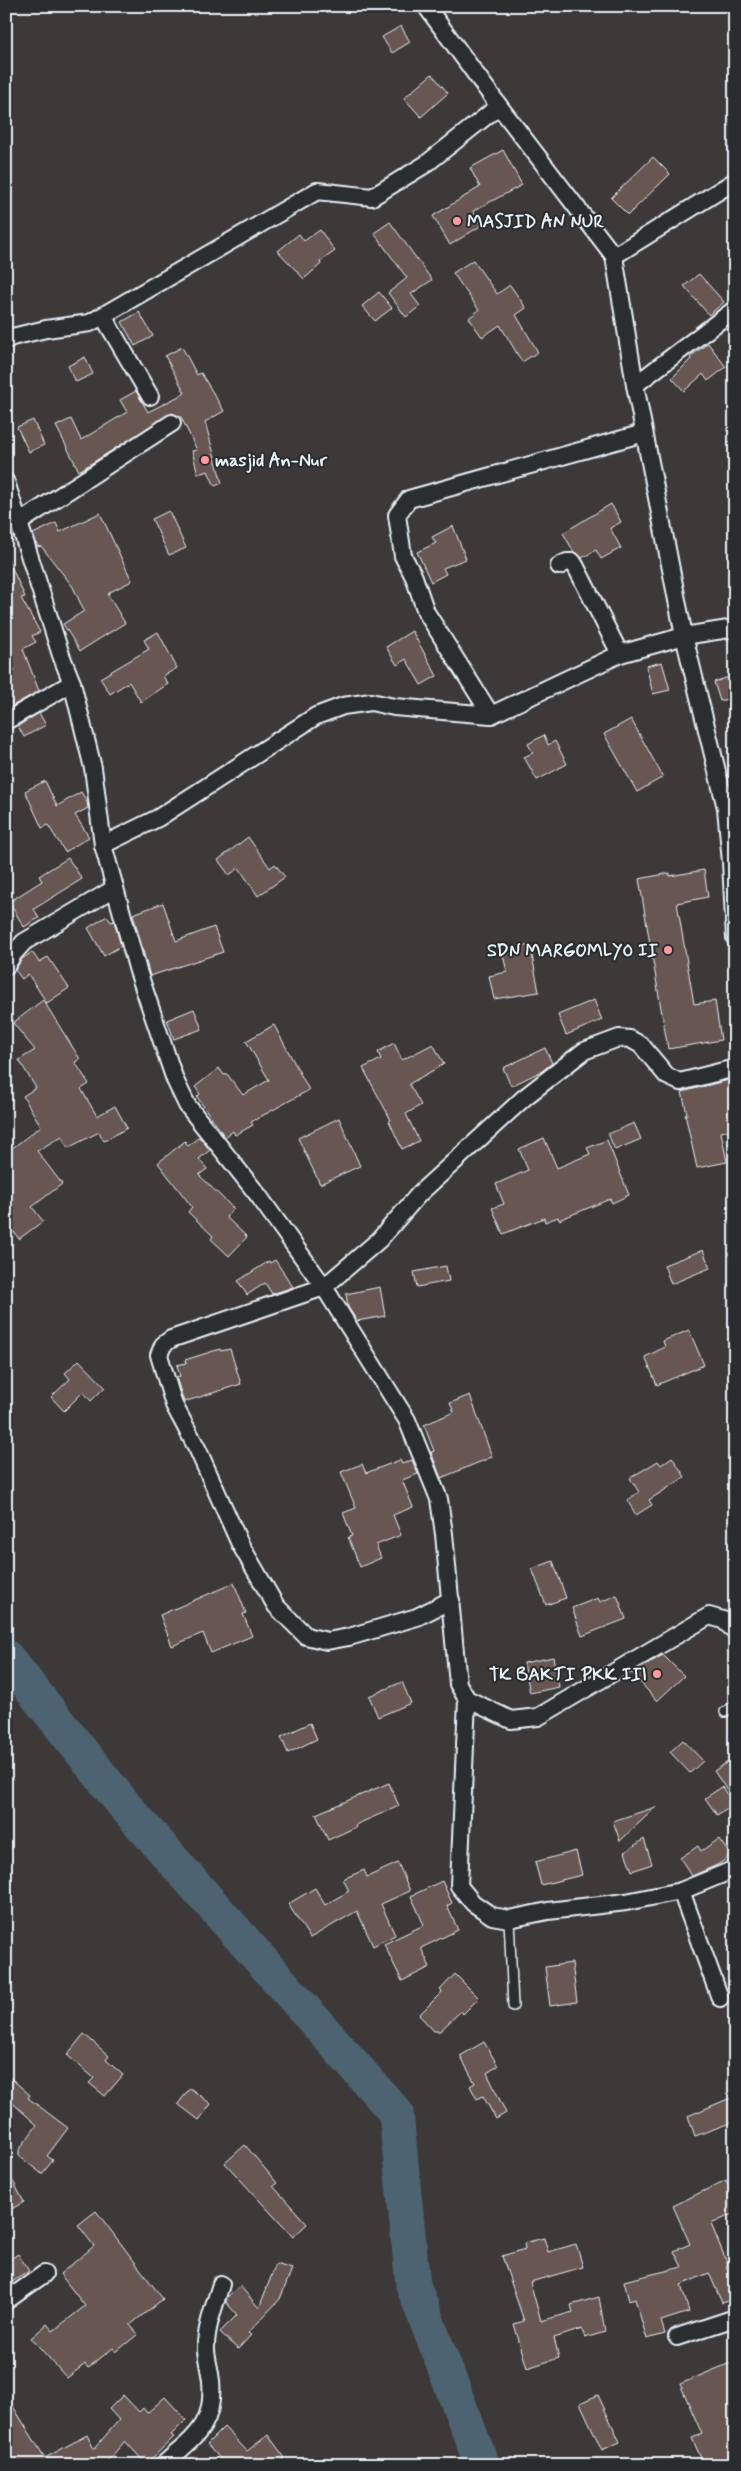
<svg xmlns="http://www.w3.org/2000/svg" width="741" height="2471" font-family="Mynerve,sans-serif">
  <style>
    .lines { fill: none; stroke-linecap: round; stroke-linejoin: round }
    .river { stroke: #4d6471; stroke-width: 35 }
    .building { fill: #685652; stroke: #e8f1f8 }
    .lane-casing { stroke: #e8f1f8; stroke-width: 12 }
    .street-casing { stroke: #e8f1f8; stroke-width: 20 }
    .lane { stroke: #2a2d2e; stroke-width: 9 }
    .street { stroke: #2a2d2e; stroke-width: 16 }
    .poi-dot { fill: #ff9aa2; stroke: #2a2d2e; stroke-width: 2 }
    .labels { text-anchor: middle; stroke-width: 4; stroke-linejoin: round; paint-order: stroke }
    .poi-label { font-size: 18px; font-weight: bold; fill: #e8f1f8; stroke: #2a2d2e; text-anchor: start }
  </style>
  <rect width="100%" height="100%" fill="#3d3939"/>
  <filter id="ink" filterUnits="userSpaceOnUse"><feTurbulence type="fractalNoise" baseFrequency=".02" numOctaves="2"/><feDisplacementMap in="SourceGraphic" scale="10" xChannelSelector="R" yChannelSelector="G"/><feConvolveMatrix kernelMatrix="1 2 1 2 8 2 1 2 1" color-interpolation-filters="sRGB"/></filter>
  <g filter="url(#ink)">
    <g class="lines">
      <!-- river -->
      <polyline class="river" points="6,1657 124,1805 396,2113 413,2285 482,2465"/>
    </g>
    <!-- building -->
    <g class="building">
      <polygon points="401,26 410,42 392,53 382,37"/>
      <polygon points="432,74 448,93 421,117 404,98"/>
      <polygon points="503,150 522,185 473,211 482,225 450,245 433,216 480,187 470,168"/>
      <polygon points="653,157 670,174 628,215 611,198"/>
      <polygon points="390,222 432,280 411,294 420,306 406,317 388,293 407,278 374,233"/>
      <polygon points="320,230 335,251 320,262 321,264 304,279 278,251 299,234 304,241"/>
      <polygon points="473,260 497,294 510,285 526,308 516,315 538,352 522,362 500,325 482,337 469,318 479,310 453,273"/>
      <polygon points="699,274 724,302 709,315 684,286"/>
      <polygon points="379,292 392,308 375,321 362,306"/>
      <polygon points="139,312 153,336 135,346 122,322"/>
      <polygon points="708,343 726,367 708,381 703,374 684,391 672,378 691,359 690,357"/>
      <polygon points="182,347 197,375 201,373 224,411 205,422 222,483 215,486 208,471 198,474 192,451 197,450 181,417 172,413 79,471 56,426 71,419 81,440 127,412 120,400 136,391 148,412 185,393 165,356"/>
      <polygon points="85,357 93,374 76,382 68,366"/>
      <polygon points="33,420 44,445 29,452 17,427"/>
      <polygon points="611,504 621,522 610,528 621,548 601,559 596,550 582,558 574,552 563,533"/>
      <polygon points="169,511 186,548 169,555 152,519"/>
      <polygon points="100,513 132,581 110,592 108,595 125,623 80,651 63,624 84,611 73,587 41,546 38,547 33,534 56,523 60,532"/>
      <polygon points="453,526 466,559 443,568 446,574 431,582 417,552 436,543 432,537"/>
      <polygon points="6,555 25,597 21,598 40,632 32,636 36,642 23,649 39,691 12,706 6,691 6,675 15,671 6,656"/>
      <polygon points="412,631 437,676 421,685 406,659 397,665 386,647"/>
      <polygon points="158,632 177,668 163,676 168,684 141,702 129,682 110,694 100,678 149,649 144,640"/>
      <polygon points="662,662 670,690 653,694 646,666"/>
      <polygon points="735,675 735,697 720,701 714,682"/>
      <polygon points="39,713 46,725 24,737 18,726"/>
      <polygon points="631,719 663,777 637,792 604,734"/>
      <polygon points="544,735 548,745 555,741 567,764 537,780 524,757 533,753 528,744"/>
      <polygon points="45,781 57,806 81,792 87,802 88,808 75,815 89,837 65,852 48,825 42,828 25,791"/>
      <polygon points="248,837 270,868 275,864 285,877 258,896 239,868 229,875 218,860"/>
      <polygon points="68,858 82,879 34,909 39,918 24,927 9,902 42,881 39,876"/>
      <polygon points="704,870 708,897 677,903 694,1004 715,1001 721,1040 668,1049 639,879 670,873 670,876"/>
      <polygon points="163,903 176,941 214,927 223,952 150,976 133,914"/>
      <polygon points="107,916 111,922 114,921 121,946 104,956 88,928"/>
      <polygon points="530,945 539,992 494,999 489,976 507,972 502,951"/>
      <polygon points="32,952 39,962 48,957 69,988 47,1003 28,974 22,979 15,970 22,959"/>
      <polygon points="43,1000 80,1059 75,1062 89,1084 81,1089 97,1116 115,1106 127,1128 104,1141 99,1132 68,1148 62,1136 37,1151 62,1184 32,1207 43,1221 19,1239 14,1232 6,1238 6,1153 41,1126 23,1096 36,1088 19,1060 35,1050 13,1023"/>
      <polygon points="594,1000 602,1020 566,1035 558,1015"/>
      <polygon points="194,1009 202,1029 174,1039 167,1020"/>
      <polygon points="274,1025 309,1090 251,1122 253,1125 235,1135 233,1131 225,1137 197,1097 200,1094 195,1087 219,1068 224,1075 227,1074 243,1095 269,1080 246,1041"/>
      <polygon points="394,1043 402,1060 433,1044 444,1064 409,1084 421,1105 406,1114 419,1141 402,1149 389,1121 391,1120 363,1068 381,1059 378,1052"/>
      <polygon points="545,1048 552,1063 542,1071 511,1086 503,1068"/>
      <polygon points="733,1079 735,1129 721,1132 727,1162 697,1168 685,1114 687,1114 682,1092"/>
      <polygon points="339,1118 360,1166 320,1184 298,1138"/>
      <polygon points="634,1123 641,1139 615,1150 608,1134"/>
      <polygon points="199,1137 210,1150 199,1159 207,1169 199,1175 234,1209 226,1217 247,1237 229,1256 211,1239 213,1236 188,1212 192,1207 158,1163 185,1141 188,1146"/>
      <polygon points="544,1138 557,1168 590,1154 587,1148 607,1140 629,1195 612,1203 610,1199 559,1220 558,1217 545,1222 544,1218 503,1234 492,1208 504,1204 496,1184 528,1170 519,1149"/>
      <polygon points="703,1250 710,1268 671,1284 664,1265"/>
      <polygon points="275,1260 293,1287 272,1294 265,1283 247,1295 238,1281 269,1261 270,1263"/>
      <polygon points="446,1266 449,1281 417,1287 414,1272"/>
      <polygon points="380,1287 385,1316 357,1321 348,1307 346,1294"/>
      <polygon points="689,1330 704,1365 657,1385 645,1357 665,1347 663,1341"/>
      <polygon points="220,1349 221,1351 230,1349 241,1384 184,1402 176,1377 180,1376 177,1365 186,1363 185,1360"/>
      <polygon points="79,1360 105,1387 91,1401 83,1392 64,1411 51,1397 70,1379 65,1373"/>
      <polygon points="470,1395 492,1457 441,1478 431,1452 434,1451 424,1425 454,1412 450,1403"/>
      <polygon points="672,1457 685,1477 649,1500 652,1505 636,1515 627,1500 639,1492 630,1478 658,1461 661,1465"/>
      <polygon points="400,1460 402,1464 412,1460 418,1474 402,1480 413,1507 393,1515 401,1535 376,1545 381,1558 360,1567 348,1537 352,1536 343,1513 356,1508 341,1472 362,1464 366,1473"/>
      <polygon points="553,1561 566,1598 546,1605 532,1569"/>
      <polygon points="234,1583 246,1613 243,1614 252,1636 211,1653 203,1633 172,1646 160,1615"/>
      <polygon points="617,1595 626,1619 582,1636 572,1608 598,1598 600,1602"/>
      <polygon points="663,1655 684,1676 657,1701 632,1673"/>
      <polygon points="553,1657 559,1687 530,1693 524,1663"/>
      <polygon points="402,1682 411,1703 378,1717 369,1696"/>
      <polygon points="310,1723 317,1739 288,1753 281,1737"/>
      <polygon points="683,1740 703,1761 690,1773 670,1752"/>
      <polygon points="735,1757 735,1802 714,1771"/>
      <polygon points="389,1783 399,1806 355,1825 356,1827 328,1840 316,1814"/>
      <polygon points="722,1787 733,1804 717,1815 705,1798"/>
      <polygon points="656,1807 620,1841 613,1821"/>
      <polygon points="644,1839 652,1864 632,1871 625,1852"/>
      <polygon points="719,1839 731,1856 717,1865 692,1876 680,1858 698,1846 701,1851"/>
      <polygon points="576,1851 582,1875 541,1885 535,1862"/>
      <polygon points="398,1863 410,1891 381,1904 395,1935 373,1946 357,1911 310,1938 288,1904 315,1888 325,1905 349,1891 343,1879 364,1870 367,1877"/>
      <polygon points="442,1881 452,1903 447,1906 458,1930 421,1948 430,1967 402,1981 384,1944 424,1925 411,1896"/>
      <polygon points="572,1963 577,2002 550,2006 545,1967"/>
      <polygon points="455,1974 479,1998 463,2014 461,2011 440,2031 434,2031 419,2015 442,1992 440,1990"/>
      <polygon points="84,2034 109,2056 106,2060 123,2075 105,2096 89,2083 94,2078 67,2055"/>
      <polygon points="484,2042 498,2066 487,2073 506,2113 496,2119 483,2096 477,2099 470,2086 475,2083 460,2056"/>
      <polygon points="6,2074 30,2095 28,2098 68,2128 47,2156 53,2160 42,2174 19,2156 19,2150 37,2125 6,2097"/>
      <polygon points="190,2088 211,2104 199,2120 178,2104"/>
      <polygon points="735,2096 735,2121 695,2136 688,2116"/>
      <polygon points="245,2145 277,2183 273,2186 307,2224 293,2237 225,2163"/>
      <polygon points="6,2168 24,2202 6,2212"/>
      <polygon points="726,2180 735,2200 735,2213 711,2224 728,2265 726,2266 735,2286 735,2298 722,2303 709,2273 681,2285 689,2312 661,2321 665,2334 647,2339 635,2299 629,2301 624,2281 682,2267 674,2251 690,2244 673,2206"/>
      <polygon points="96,2211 163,2299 130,2325 138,2334 116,2352 113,2348 88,2368 85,2364 67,2378 31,2338 47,2324 53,2331 85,2306 60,2274 94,2246 78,2225"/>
      <polygon points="544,2238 548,2252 576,2244 583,2267 530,2282 541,2321 573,2312 571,2305 599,2297 605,2332 585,2338 582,2329 554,2338 559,2358 527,2368 514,2324 524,2321 502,2256 525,2249 524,2243"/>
      <polygon points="18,2254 29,2271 6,2286 6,2262"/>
      <polygon points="276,2264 292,2269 280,2299 248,2333 251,2335 238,2349 220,2332 237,2315 226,2302 227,2297 240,2286 259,2308"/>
      <polygon points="735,2361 735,2465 704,2465 692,2438 702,2434 680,2384"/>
      <polygon points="6,2395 45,2458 87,2435 94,2449 119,2420 109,2409 123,2395 139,2412 143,2408 147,2413 165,2397 186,2420 171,2435 174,2437 146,2464 125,2441 104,2465 6,2465"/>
      <polygon points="598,2395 620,2442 602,2450 580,2403"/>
      <polygon points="224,2427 247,2451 268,2435 285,2458 277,2465 226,2465 207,2444"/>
    </g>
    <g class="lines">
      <defs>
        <g id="lane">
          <polyline points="725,1712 735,1705"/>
          <polyline points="509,1919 513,2006"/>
        </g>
        <g id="street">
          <polyline points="499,106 614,256"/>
          <polyline points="735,181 614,256 635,385 684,636 726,808 731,862 735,938"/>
          <polyline points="103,316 150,396"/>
          <polyline points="6,340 12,337 46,329 90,323 317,191 372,197 426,164 499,106 426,6"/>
          <polyline points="635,385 735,309"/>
          <polyline points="6,482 61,655 72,683 93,768 103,845 138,971 175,1080 187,1105 258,1195 324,1287 407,1420 439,1499 444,1534 458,1684 467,1699 511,1720 538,1717 709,1616 723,1620 735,1631"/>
          <polyline points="20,522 172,423"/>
          <polyline points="559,566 567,562 573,562 576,567 620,654"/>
          <polyline points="491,715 426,612 414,577 403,556 397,515 409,499 644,433"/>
          <polyline points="6,721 72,683"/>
          <polyline points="103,845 158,818 316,716 343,706 371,702 394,707 491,715 620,654 684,636 735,628"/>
          <polyline points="6,966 14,953 24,942 115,888"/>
          <polyline points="451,1600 417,1617 349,1637 327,1641 306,1636 276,1606 240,1544 198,1450 174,1405 159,1355 163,1345 171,1339 324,1287 379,1240 420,1193 525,1097 584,1051 619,1038 630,1039 641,1045 667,1076 680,1082 735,1068"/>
          <polyline points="467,1699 459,1886 473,1903 492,1916 509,1919 548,1911 626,1902 681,1891 735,1869"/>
          <polyline points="681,1891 720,1998"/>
          <polyline points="6,2301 44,2274"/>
          <polyline points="677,2337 735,2318"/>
          <path d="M163 2465C194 2437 215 2427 211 2381 210 2371 207 2361 206 2351 205 2328 215 2305 221 2284"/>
        </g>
      </defs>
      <!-- lane casing -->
      <use href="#lane" class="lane-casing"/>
      <!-- street casing -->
      <use href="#street" class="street-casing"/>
      <!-- lane -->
      <use href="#lane" class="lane"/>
      <!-- street -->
      <use href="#street" class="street"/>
    </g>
  </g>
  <!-- markers -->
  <g class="poi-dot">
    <circle cx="457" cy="221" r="5"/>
    <circle cx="205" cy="460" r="5"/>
    <circle cx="668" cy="950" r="5"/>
    <circle cx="657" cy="1674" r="5"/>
  </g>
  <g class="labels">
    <!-- poi labels -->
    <g class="poi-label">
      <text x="467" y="227">MASJID AN NUR</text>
      <text x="215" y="466">masjid An-Nur</text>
      <text x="658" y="956" text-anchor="end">SDN MARGOMLYO II</text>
      <text x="647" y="1680" text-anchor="end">TK BAKTI PKK III</text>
    </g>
  </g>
  <!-- margin -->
  <rect width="741" height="2471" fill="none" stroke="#2a2d2e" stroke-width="25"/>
  <rect x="12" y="12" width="716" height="2446" fill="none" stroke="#e8f1f8" stroke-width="2" filter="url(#ink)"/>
</svg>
